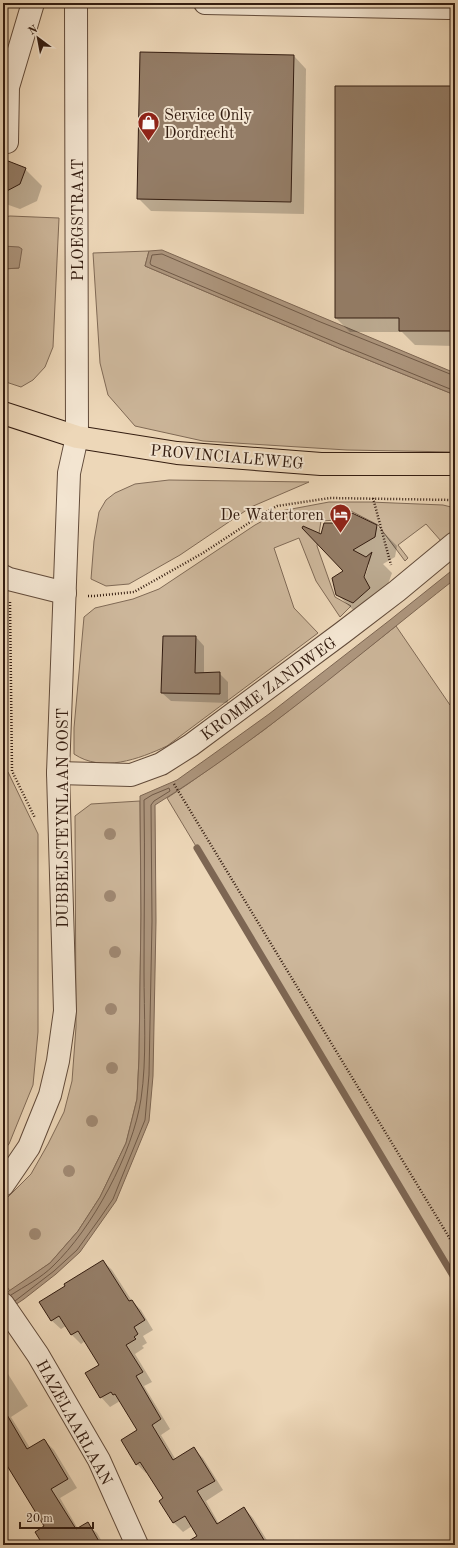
<svg xmlns="http://www.w3.org/2000/svg" width="458" height="1548" font-family="'Old Standard TT',serif">
  <style>
    .green { fill: #cdb79b; stroke: #806a56 }
    .water { fill: #ae977f; stroke: #7d6653 }
    .shadow { fill: #0003; fill-rule: evenodd }
    .lines { fill: none; stroke-linecap: round; stroke-linejoin: round }
    .shore { stroke: #705a48; stroke-width: 1 }
    .stream { stroke: #7d6653; stroke-width: 7 }
    .building { fill: #947d67; stroke: #331c10 }
    .minor-casing { stroke: #624b3a; stroke-width: 24 }
    .major-casing { stroke: #331c10; stroke-width: 24 }
    .path { stroke: #331c10; stroke-width: 2.5; stroke-dasharray: 1 2; stroke-linecap: butt }
    .minor { stroke: #f3e5d1; stroke-width: 22 }
    .major { stroke: #edd7b8; stroke-width: 22 }
    .tree { fill: #a08973 }
    .labels { text-anchor: middle; stroke-width: 4; stroke-linejoin: round; paint-order: stroke }
    .poi-label { font-size: 16px; fill: #331c10; stroke: #f3e5d1; text-anchor: start }
    .street-label { font-size: 16px; fill: #331c10; stroke: #f3e5d1 }
  </style>
  <rect width="100%" height="100%" fill="#edd7b8"/>
  <filter id="stains"><feTurbulence type="fractalNoise" baseFrequency=".005" numOctaves="4"/><feColorMatrix values="0 0 0 0 .2 0 0 0 0 .09 0 0 0 0 .02 0 0 0 .5 -.17"/></filter>
  <radialGradient id="worn" r=".72"><stop offset=".6" stop-color="#630" stop-opacity="0"/><stop offset="1" stop-color="#630" stop-opacity=".3"/></radialGradient>
  <!-- green -->
  <g class="green">
    <polygon points="10,216 59,218 53,347 45,367 33,380 21,387 3,381 3,269 19,268 6,246 3,246 3,217"/>
    <polygon points="149,251 145,266 341,349 455,395 455,452 347,450 203,441 135,426 108,395 100,363 93,253"/>
    <polygon points="169,480 309,482 251,507 180,555 129,584 106,586 91,579 94,541 99,512 106,500 115,493 135,484"/>
    <path d="M329 502H370L443 505 455 508V531L441 541 426 524 398 545 408 558 405 561 378 525 351 511 337 520 321 521 317 546 335 597 351 606 340 617 316 581 299 538 274 548 294 608 318 633 167 746C139 759 102 773 74 754V728L84 617 95 608 133 599 159 589 255 525 281 511Z"/>
    <polygon points="396,626 450,705 455,702 455,1278 167,798 188,784 264,730"/>
    <polygon points="8,772 38,834 38,1032 33,1085 9,1144 3,1151 3,773"/>
    <polygon points="140,801 141,915 139,1058 137,1099 126,1143 100,1197 78,1231 50,1263 10,1291 3,1282 3,1202 31,1174 48,1144 64,1112 72,1081 76,1027 75,816 91,804"/>
  </g>
  <!-- water -->
  <g class="water">
    <polygon points="3,246 19,247 22,249 19,268 3,269"/>
    <polygon points="162,250 455,373 455,395 341,349 145,266 149,251"/>
    <path d="M455 568V579C357 656 261 739 155 805L156 921 153 1076 149 1121 116 1201 80 1252 56 1274 24 1299 3 1313V1295L50 1263 78 1231 100 1197 126 1143 137 1099 139 1058 141 915 140 796 177 780 212 755 269 714 390 620Z"/>
  </g>
  <!-- shadow -->
  <g class="shadow">
    <polygon points="3,51 17,66 3,104"/>
    <polygon points="294,56 306,69 304,214 151,211 138,198"/>
    <polygon points="455,88 455,346 415,345 402,332 350,332 336,318"/>
    <polygon points="3,161 25,169 42,186 37,201 20,209 3,203"/>
    <path d="M377 526 397 546 395 557 383 564 392 573 383 598 357 614 337 594 345 571 321 536ZM368 563 369 565 363 582H361Z"/>
    <polygon points="196,637 204,646 204,674 219,673 228,682 228,703 171,701 162,693"/>
    <polygon points="3,718 6,723 7,788 3,788"/>
    <polygon points="103,1261 112,1270 132,1301 141,1310 153,1330 143,1336 147,1343 142,1346 144,1348 135,1354 152,1382 144,1386 170,1429 161,1435 176,1460 194,1449 203,1458 223,1490 206,1501 219,1524 244,1508 253,1518 270,1545 204,1545 192,1526 183,1532 173,1522 165,1498 148,1472 146,1473 137,1464 138,1430 120,1401 110,1407 101,1397 101,1365 85,1341 81,1344 72,1335 66,1326 61,1329 51,1320"/>
    <polygon points="3,1366 28,1406 11,1417 30,1448 44,1440 54,1450 77,1488 60,1498 78,1529 87,1524 97,1533 104,1545 44,1545 45,1527 3,1457"/>
  </g>
  <g class="lines">
    <!-- shore -->
    <g class="shore">
      <polyline points="455,376 318,321 162,254 152,255 150,263 151,265 342,345 455,391"/>
      <path d="M11 1295C25 1286 41 1278 53 1266 92 1229 133 1153 141 1099 147 1059 144 1013 144 972 144 915 145 857 144 800L152 795 169 788 170 791 154 801 151 805 152 921 149 1075 145 1120 119 1184 113 1199 100 1218 77 1250 54 1271 15 1301"/>
    </g>
    <!-- stream -->
    <polyline class="stream" points="197,848 455,1279"/>
  </g>
  <!-- building -->
  <g class="building">
    <polygon points="140,52 294,55 291,202 137,199"/>
    <polygon points="335,86 455,86 455,331 399,331 399,318 335,318"/>
    <polygon points="3,159 26,168 20,184 3,193"/>
    <polygon points="352,513 377,525 375,537 353,550 366,557 372,552 364,577 370,588 353,603 336,595 332,578 343,571 302,528 303,526 321,534 324,523 339,523"/>
    <polygon points="163,636 196,636 195,673 220,672 220,694 161,693"/>
    <polygon points="103,1260 129,1301 132,1300 145,1320 134,1327 138,1334 134,1337 136,1339 126,1345 143,1372 136,1376 161,1419 152,1425 173,1460 194,1447 215,1481 197,1491 217,1524 244,1507 267,1545 182,1545 197,1536 185,1516 173,1523 159,1501 163,1498 140,1462 136,1465 121,1440 137,1430 115,1394 113,1395 111,1392 100,1398 85,1373 99,1365 78,1331 71,1335 59,1316 51,1321 39,1302 65,1286 64,1284"/>
    <polygon points="3,1408 27,1449 44,1439 45,1440 68,1479 51,1489 76,1529 88,1522 101,1545 43,1545 35,1532 44,1526 3,1459"/>
  </g>
  <g class="lines">
    <defs>
      <g id="minor">
        <polyline points="205,3 449,8 449,3"/>
        <polyline points="3,141 7,142 8,87 33,3"/>
        <polyline points="3,576 9,579 65,593"/>
        <polyline points="58,773 131,775 161,764 191,745 342,633 397,591 455,543"/>
        <polyline points="3,1185 29,1147 50,1095 58,1061 65,1011 58,773 69,473 77,437 76,3"/>
        <polyline points="3,1304 38,1355 99,1460 137,1545"/>
      </g>
      <polyline id="major" points="3,413 77,437 177,453 321,464 455,464"/>
    </defs>
    <!-- minor casing -->
    <use href="#minor" class="minor-casing"/>
    <!-- major casing -->
    <use href="#major" class="major-casing"/>
    <!-- path -->
    <g class="path">
      <polyline points="373,498 391,565"/>
      <polyline points="88,596 94,596 134,592 203,553 264,513 277,506 330,498 455,500"/>
      <polyline points="10,602 12,771 35,818"/>
      <polyline points="174,784 455,1247"/>
    </g>
    <!-- minor -->
    <use href="#minor" class="minor"/>
    <!-- major -->
    <use href="#major" class="major"/>
  </g>
  <!-- trees -->
  <g class="tree">
    <circle cx="110" cy="834" r="6"/>
    <circle cx="110" cy="896" r="6"/>
    <circle cx="115" cy="952" r="6"/>
    <circle cx="111" cy="1009" r="6"/>
    <circle cx="112" cy="1068" r="6"/>
    <circle cx="92" cy="1121" r="6"/>
    <circle cx="69" cy="1171" r="6"/>
    <circle cx="35" cy="1234" r="6"/>
  </g>
  <!-- icons -->
  <defs>
    <symbol id="shop-pin" viewBox="-11 -11 22 30"><path d="M0 17L-7.5 6A9.5 9.5 0 1 1 7.5 6Z" fill="#8f2418" stroke="#f3e5d1"/><path d="M-5-2.5h2.3a2.7 3.5 0 0 1 5.4 0H5L5.5 6h-11ZM-1.5-2.5h3a1.5 2.3 0 0 0-3 0Z" fill="#fff"/></symbol>
    <symbol id="hotel-pin" viewBox="-11 -11 22 30"><path d="M0 17L-7.5 6A9.5 9.5 0 1 1 7.5 6Z" fill="#8f2418" stroke="#f3e5d1"/><path d="M-6-4.5h1.5V1H6V5H4.5V3h-9V5H-6ZM-4 0a1.8 1.8 0 1 1 3.6 0ZM.5 0V-2.5h3Q6-2.5 6 0Z" fill="#fff"/></symbol>
  </defs>
  <g fill-rule="evenodd">
    <use href="#shop-pin" x="136" y="110" width="25" height="34"/>
    <use href="#hotel-pin" x="328" y="502" width="25" height="34"/>
  </g>
  <g class="labels">
    <!-- poi labels -->
    <g class="poi-label">
      <text x="164" y="120">Service Only<tspan x="164" dy="18">Dordrecht</tspan></text>
      <text x="324" y="520" text-anchor="end">De Watertoren</text>
    </g>
    <!-- street labels -->
    <g class="street-label">
      <text transform="translate(77 220) rotate(-90)" y="6">PLOEGSTRAAT</text>
      <text transform="translate(227 456) rotate(5)" y="6">PROVINCIALEWEG</text>
      <text transform="translate(268 688) rotate(-36)" y="6">KROMME ZANDWEG</text>
      <text transform="translate(62 818) rotate(-90)" y="6">DUBBELSTEYNLAAN OOST</text>
      <text transform="translate(75 1422) rotate(61)" y="6">HAZELAARLAAN</text>
    </g>
  </g>
  <!-- margin -->
  <rect width="458" height="1548" fill="none" stroke="#edd7b8" stroke-width="16"/>
  <rect x="4" y="4" width="450" height="1540" fill="none" stroke="#331c10" stroke-width="2"/>
  <rect x="8" y="8" width="442" height="1532" fill="none" stroke="#331c10"/>
  <!-- north arrow -->
  <g transform="translate(38 38) rotate(328)" stroke="#f3e5d1" stroke-width="3" paint-order="stroke">
  <path d="M0-3L7 15L0 10L-7 15Z" fill="#331c10"/>
  <text y="-6" font-size="11" font-weight="bold" text-anchor="middle" fill="#331c10">N</text>
  </g>
  <!-- scale -->
  <path d="M20 1522v6h73v-6" fill="none" stroke="#331c10" stroke-width="2"/>
  <text x="26" y="1522" font-size="12" fill="#331c10" stroke="#f3e5d1" stroke-width="3" paint-order="stroke">20 m</text>
  <rect width="100%" height="100%" filter="url(#stains)"/>
  <rect width="100%" height="100%" fill="url(#worn)"/>
</svg>
